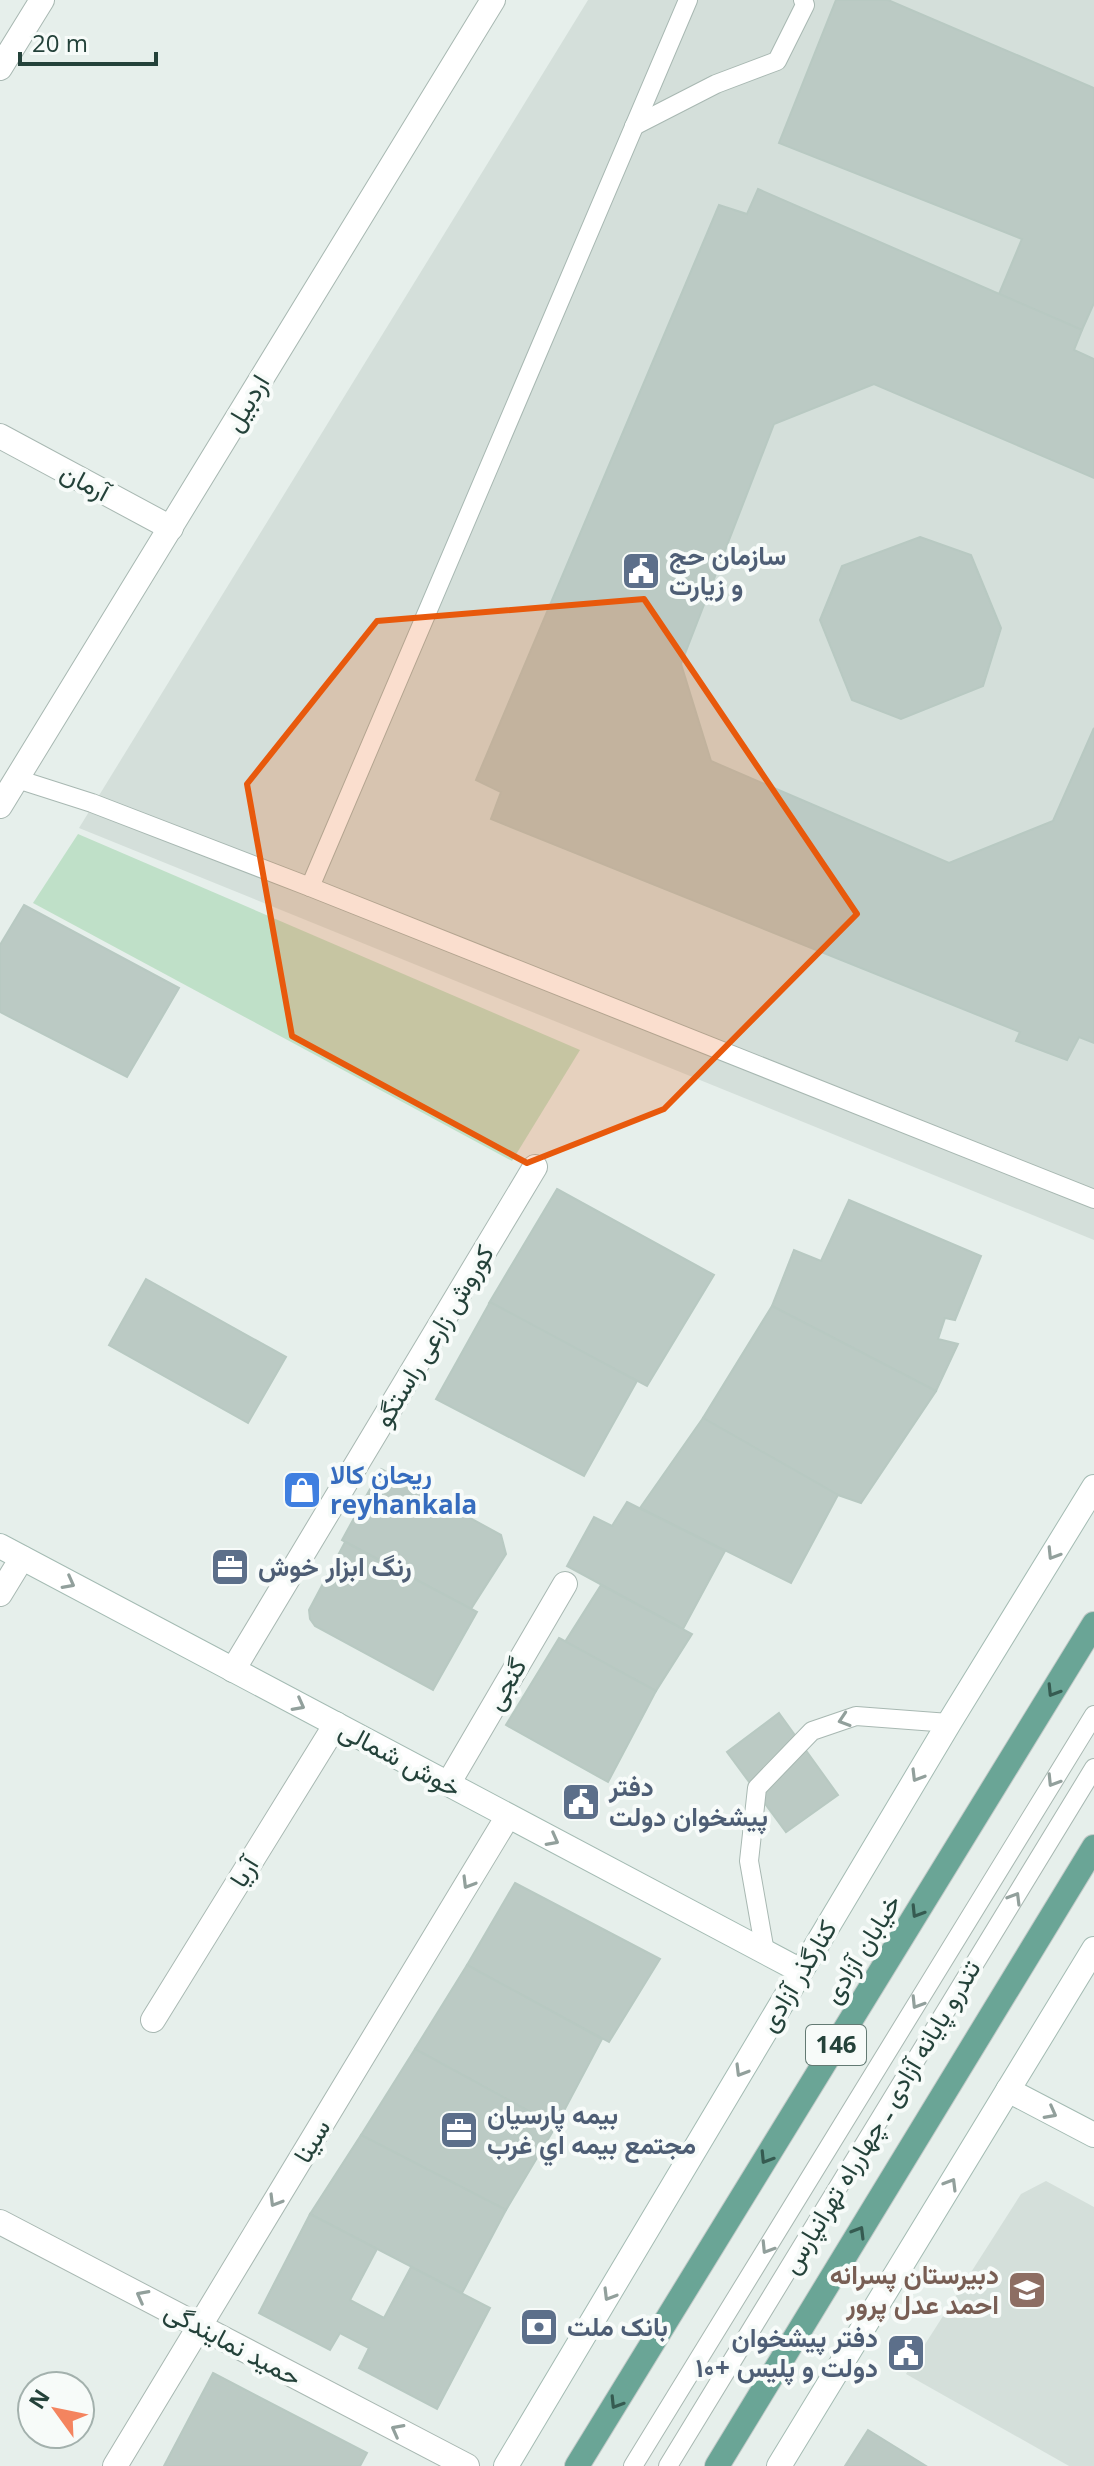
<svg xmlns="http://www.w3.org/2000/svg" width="1094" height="2466" font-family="'Open Sans',Vazirmatn,sans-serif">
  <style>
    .built { fill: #d4dfda }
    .green { fill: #bfe0c8 }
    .building { fill: #bbcac4; stroke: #b8c9c2; stroke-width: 2 }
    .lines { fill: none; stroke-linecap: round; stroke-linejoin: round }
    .service-casing { stroke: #a8b8b2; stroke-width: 20 }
    .minor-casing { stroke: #a8b8b2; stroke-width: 26 }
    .tertiary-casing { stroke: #a8b8b2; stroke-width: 26 }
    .secondary-casing { stroke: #a4bbb3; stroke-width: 26 }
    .primary-casing { stroke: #c2cac8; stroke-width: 26 }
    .service { stroke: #fff; stroke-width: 18 }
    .minor { stroke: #fff; stroke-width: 24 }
    .tertiary { stroke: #fff; stroke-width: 24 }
    .secondary { stroke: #fff; stroke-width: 24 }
    .primary { stroke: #6aa596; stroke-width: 24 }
    .oneway { stroke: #92a09c }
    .oneway2 { stroke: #365b51 }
    .marked { fill: #e8590c; fill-opacity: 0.2; stroke: #e8590c; stroke-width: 6; stroke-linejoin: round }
    .labels { text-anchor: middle; stroke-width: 8; stroke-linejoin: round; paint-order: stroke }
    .shield { fill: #f7fbf9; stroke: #637a73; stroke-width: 2 }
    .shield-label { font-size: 24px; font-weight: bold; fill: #24423a }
    .street-label { font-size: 26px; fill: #24423a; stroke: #f7fbf9 }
    .service-label { font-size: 26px; font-weight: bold; fill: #4e5e75; stroke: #f7fbf9; text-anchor: start }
    .shop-label { font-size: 26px; font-weight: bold; fill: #366cbe; stroke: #f7fbf9; text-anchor: start }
    .education-label { font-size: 26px; font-weight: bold; fill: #785e54; stroke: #f7fbf9; text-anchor: end }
  </style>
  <rect width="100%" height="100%" fill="#e6efeb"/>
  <!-- built -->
  <g class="built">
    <polygon points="588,0 1094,0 1094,1240 79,828"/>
    <polygon points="1046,2181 1094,2207 1094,2466 1069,2466 906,2374 1021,2194"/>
  </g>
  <!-- green -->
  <polygon class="green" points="78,834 580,1050 512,1161 33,903"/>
  <!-- building -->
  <g class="building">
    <polygon points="836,0 888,0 1094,88 1094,303 1082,330 999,294 1022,239 779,143"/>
    <polygon points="758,189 1082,330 1074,350 1094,359 1094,478 874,384 774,424 681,664 711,761 949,863 1053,821 1094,728 1094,1043 1079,1037 1067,1060 1016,1041 1020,1032 491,819 501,792 476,780 719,205 747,214"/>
    <polygon points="920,537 971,555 1001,628 983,686 901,719 852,700 820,620 842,566"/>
    <polygon points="24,905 179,988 127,1077 0,1012 0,945"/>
    <polygon points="557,1189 714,1275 647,1386 489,1303"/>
    <polygon points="849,1200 981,1256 955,1320 945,1318 938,1339 958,1344 936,1391 772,1306 794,1250 821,1261"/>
    <polygon points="146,1279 286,1357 248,1423 109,1345"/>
    <polygon points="490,1302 637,1381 584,1476 436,1399"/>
    <polygon points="772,1306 936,1391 861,1503 838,1495 703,1418"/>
    <polygon points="703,1418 838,1495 791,1583 640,1508"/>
    <polygon points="381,1469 501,1535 506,1554 471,1609 342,1540"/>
    <polygon points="627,1502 725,1551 683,1629 567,1566 594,1517 612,1526"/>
    <polygon points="345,1542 477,1612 433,1690 315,1626 310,1619 309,1610"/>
    <polygon points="601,1585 692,1634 656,1691 565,1642"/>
    <polygon points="559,1638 656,1691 608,1782 506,1725"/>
    <polygon points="779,1713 838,1795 786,1832 727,1752"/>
    <polygon points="515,1883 660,1959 609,2042 467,1965"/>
    <polygon points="467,1965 602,2039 556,2126 415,2049"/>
    <polygon points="415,2049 556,2126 506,2210 361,2135"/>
    <polygon points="361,2135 506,2210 462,2293 310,2214"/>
    <polygon points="310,2214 377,2249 350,2300 384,2318 411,2267 490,2308 437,2409 359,2368 369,2348 340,2333 330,2350 259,2313"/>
    <polygon points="213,2373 367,2453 360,2466 164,2466"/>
    <polygon points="868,2430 926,2466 845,2466"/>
  </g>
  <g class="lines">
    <defs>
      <g id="service">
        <polyline points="634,126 716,84 777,61 805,5 803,0"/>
        <polyline points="17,779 92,803 310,887 1094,1199"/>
        <polyline points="310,887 688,0"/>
        <polyline points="765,1952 749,1861 757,1788 812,1731 856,1716 949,1723"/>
        <polyline points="633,2466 1094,1715"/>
        <polyline points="668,2466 1094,1768"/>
      </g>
      <g id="minor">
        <polyline points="0,68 42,0"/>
        <polyline points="0,436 171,528"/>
        <polyline points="0,1594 22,1558"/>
        <polyline points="233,1670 535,1167"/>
        <polyline points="448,1784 565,1584"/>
        <polyline points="153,2020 336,1724"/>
        <polyline points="0,2222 467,2466"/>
        <polyline points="115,2466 508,1816"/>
      </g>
      <polyline id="tertiary" points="0,806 493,0"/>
      <g id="secondary">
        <polyline points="0,1546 801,1971"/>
        <polyline points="1008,2090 1094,2135"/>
        <polyline points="506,2466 949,1723 1094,1487"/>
        <polyline points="779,2466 1094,1949"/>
      </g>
      <g id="primary">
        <polyline points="577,2466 1094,1624"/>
        <polyline points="717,2466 1094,1847"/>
      </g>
    </defs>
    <!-- service casing -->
    <use href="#service" class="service-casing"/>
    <!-- minor casing -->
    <use href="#minor" class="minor-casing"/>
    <!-- tertiary casing -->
    <use href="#tertiary" class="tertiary-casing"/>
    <!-- secondary casing -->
    <use href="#secondary" class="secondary-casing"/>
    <!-- primary casing -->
    <use href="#primary" class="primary-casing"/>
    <!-- service -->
    <use href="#service" class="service"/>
    <!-- minor -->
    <use href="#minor" class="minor"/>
    <!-- tertiary -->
    <use href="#tertiary" class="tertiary"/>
    <!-- secondary -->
    <use href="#secondary" class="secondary"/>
    <!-- primary -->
    <use href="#primary" class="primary"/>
  </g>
  <!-- one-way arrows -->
  <defs><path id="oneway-chevron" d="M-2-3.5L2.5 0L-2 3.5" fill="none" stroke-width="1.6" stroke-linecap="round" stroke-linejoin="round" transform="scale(2)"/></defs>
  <g class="oneway">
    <use href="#oneway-chevron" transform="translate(1053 1554) rotate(122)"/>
    <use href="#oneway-chevron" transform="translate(69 1583) rotate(28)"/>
    <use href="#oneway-chevron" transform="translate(299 1705) rotate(28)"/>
    <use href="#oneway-chevron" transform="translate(844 1720) rotate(162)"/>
    <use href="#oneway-chevron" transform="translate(917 1776) rotate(121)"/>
    <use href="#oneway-chevron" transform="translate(1053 1781) rotate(122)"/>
    <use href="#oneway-chevron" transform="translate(553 1840) rotate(28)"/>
    <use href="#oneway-chevron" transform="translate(468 1883) rotate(121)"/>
    <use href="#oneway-chevron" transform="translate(1015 1898) rotate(-59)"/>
    <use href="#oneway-chevron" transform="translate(917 2003) rotate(122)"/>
    <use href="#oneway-chevron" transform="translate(741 2071) rotate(121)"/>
    <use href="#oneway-chevron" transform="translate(1051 2113) rotate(28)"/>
    <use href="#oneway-chevron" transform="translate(951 2184) rotate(-59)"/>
    <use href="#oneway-chevron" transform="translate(275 2201) rotate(121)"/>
    <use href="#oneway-chevron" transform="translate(767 2248) rotate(122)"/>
    <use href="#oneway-chevron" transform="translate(609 2295) rotate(121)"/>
    <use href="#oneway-chevron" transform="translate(142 2296) rotate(-152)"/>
    <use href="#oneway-chevron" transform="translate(397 2430) rotate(-152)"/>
  </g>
  <g class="oneway2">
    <use href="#oneway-chevron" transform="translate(1053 1691) rotate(122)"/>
    <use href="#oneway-chevron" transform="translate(917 1912) rotate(122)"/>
    <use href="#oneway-chevron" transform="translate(766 2158) rotate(122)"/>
    <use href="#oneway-chevron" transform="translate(859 2232) rotate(-59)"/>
    <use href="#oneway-chevron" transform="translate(616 2403) rotate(122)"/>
  </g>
  <!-- marked area -->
  <path class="marked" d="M644 599 857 914 664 1109 527 1163 292 1036 247 784 377 621Z"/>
  <!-- icons -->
  <defs>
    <symbol id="civic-square" viewBox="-11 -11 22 22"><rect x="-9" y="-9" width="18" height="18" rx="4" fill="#5c6f8a" stroke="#f7fbf9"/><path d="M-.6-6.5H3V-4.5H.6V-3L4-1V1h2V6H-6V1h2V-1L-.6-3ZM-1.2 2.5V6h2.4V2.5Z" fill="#fff"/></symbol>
    <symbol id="shop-square" viewBox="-11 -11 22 22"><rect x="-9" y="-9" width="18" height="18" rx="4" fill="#3f7fe0" stroke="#f7fbf9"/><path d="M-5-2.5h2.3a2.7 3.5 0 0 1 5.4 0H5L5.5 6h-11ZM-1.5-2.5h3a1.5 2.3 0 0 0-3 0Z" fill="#fff"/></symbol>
    <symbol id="office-square" viewBox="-11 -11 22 22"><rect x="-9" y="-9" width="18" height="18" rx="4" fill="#5c6f8a" stroke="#f7fbf9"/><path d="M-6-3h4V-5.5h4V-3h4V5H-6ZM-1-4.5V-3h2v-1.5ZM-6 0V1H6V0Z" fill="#fff"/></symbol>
    <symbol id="school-square" viewBox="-11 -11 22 22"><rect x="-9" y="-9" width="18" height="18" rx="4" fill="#8d6e63" stroke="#f7fbf9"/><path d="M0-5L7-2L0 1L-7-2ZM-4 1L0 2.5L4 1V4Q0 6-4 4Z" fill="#fff"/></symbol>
    <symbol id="bank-square" viewBox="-11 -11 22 22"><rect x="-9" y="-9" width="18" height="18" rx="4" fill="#5c6f8a" stroke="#f7fbf9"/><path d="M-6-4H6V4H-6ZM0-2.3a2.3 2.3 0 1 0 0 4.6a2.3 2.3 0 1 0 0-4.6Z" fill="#fff"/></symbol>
  </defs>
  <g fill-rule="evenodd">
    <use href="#civic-square" x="619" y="549" width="44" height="44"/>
    <use href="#shop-square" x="280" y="1468" width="44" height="44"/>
    <use href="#office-square" x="208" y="1545" width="44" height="44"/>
    <use href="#civic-square" x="559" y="1780" width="44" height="44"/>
    <use href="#office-square" x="437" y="2108" width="44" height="44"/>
    <use href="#school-square" x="1005" y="2268" width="44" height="44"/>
    <use href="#bank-square" x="517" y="2305" width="44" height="44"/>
    <use href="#civic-square" x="884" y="2331" width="44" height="44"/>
  </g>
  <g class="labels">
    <!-- shield labels -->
    <rect class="shield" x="806" y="2025" width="60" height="40" rx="6"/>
    <g class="shield-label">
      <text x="836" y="2053">146</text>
    </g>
    <!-- street labels -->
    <g class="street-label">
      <text transform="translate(247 403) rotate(-59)" y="9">اردبیل</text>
      <text transform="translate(85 482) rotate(28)" y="9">آرمان</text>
      <text transform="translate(434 1336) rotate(-59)" y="9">کوروش زارعی راستگو</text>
      <text transform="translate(506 1684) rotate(-60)" y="9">گنجی</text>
      <text transform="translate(400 1759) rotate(28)" y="9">خوش شمالی</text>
      <text transform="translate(244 1872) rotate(-58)" y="9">آریا</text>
      <text transform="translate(862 1949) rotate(-58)" y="9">خیابان آزادی</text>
      <text transform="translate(798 1976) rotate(-59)" y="9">کنارگذر آزادی</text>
      <text transform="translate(881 2117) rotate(-59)" y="9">تندرو پایانه آزادی ـ چهارراه تهرانپارس</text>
      <text transform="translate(312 2141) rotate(-59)" y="9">سینا</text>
      <text transform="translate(233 2344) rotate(28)" y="9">حمید نمایندگی</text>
    </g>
    <!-- service labels -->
    <g class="service-label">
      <text x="669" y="565">سازمان حج<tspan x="669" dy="30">و زیارت</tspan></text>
      <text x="258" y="1576">رنگ ابزار خوش</text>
      <text x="609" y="1796">دفتر<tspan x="609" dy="30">پیشخوان دولت</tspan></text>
      <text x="487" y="2124">بيمه پارسيان<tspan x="487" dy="30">مجتمع بيمه اي غرب</tspan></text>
      <text x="567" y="2336">بانک ملت</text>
      <text x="878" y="2347" text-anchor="end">دفتر پیشخوان<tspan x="878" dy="30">دولت و پلیس +۱۰</tspan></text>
    </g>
    <!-- shop labels -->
    <g class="shop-label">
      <text x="330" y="1484">ریحان کالا<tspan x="330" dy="30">reyhankala</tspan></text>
    </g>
    <!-- education labels -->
    <g class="education-label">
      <text x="999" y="2284">دبیرستان پسرانه<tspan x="999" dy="30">احمد عدل پرور</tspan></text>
    </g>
  </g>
  <!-- north arrow -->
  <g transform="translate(56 2410) rotate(303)"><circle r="38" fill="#f7fbf9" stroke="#a3b1ad" stroke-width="2"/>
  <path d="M0-6L14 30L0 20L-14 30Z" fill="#f4845f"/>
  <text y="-12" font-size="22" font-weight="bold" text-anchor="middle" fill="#24423a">N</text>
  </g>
  <!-- scale -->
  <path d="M20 52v12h136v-12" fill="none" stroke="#24423a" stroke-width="4"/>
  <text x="32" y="52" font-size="24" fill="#24423a" stroke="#f7fbf9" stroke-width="6" paint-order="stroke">20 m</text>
</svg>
